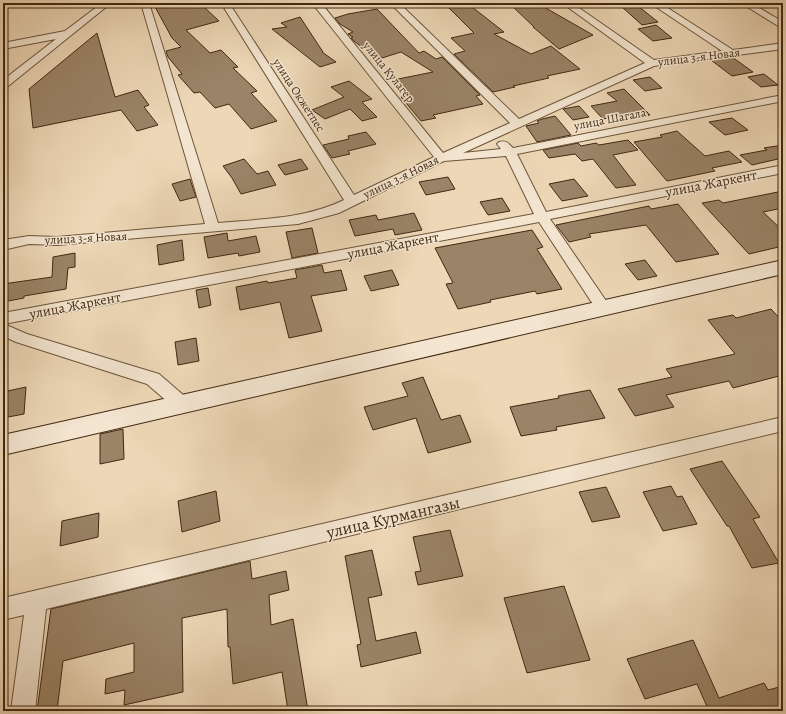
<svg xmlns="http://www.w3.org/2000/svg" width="786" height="714" font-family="Alegreya,serif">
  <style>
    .building { fill: #9a8367; stroke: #412811 }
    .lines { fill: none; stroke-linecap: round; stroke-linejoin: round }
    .street-casing { stroke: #6c543a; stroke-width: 2 }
    .secondary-casing { stroke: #412811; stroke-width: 2 }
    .street { fill: #f3e5d0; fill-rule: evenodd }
    .secondary { fill: #f3e5d0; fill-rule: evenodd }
    .labels { text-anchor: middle; stroke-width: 3; stroke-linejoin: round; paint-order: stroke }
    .far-street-label { font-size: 12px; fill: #412811; stroke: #f3e5d0 }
    .street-label { font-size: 14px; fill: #412811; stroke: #f3e5d0 }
    .near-street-label { font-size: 17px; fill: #412811; stroke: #f3e5d0 }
  </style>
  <rect width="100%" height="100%" fill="#edd7b6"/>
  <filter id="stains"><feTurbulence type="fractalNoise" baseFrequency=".005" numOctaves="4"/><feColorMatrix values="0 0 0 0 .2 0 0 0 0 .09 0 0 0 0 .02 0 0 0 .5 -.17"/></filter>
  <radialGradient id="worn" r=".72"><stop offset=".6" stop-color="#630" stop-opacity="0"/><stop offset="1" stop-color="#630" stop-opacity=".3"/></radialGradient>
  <!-- building -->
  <g class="building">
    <polygon points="169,3 172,5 181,3 197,3 200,6 203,6 219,21 186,30 210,53 221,50 238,67 233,68 257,91 251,93 277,121 251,129 229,104 215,108 200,92 194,93 178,75 182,74 168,57 166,51 181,47 172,38 154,5"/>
    <polygon points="444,3 467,3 504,32 494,34 531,54 551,46 580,69 547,76 549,78 513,86 515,87 493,92 454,54 465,51 451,38 474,33"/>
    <polygon points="509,3 537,3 593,35 559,49 533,27 534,27"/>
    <polygon points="638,6 658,22 642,25 622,7"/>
    <polygon points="377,9 419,53 424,51 436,59 442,57 480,95 476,96 483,104 433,115 436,118 421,121 401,97 411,95 398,79 433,72 401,52 382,58 366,47 363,48 354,41 351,38 353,37 348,34 353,32 340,24 335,18 348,14"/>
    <polygon points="300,17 323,52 322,52 336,62 320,67 272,29 287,27 281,23"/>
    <polygon points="656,25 672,38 653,41 638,29"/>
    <polygon points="97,33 115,97 138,90 149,105 144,107 158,125 137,131 121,110 33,128 29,89"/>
    <polygon points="732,57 753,72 732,76 711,60"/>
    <polygon points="764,74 778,85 761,87 748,77"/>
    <polygon points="650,77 662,88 645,91 633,80"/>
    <polygon points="349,81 372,99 362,102 377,117 362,121 350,109 325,119 312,110 344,97 331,87"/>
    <polygon points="624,89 650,115 632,118 629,114 603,119 591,106 617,101 607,93"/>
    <polygon points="579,106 589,117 573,120 563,109"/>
    <polygon points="555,116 571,135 537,142 526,126 539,123 537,121 542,119"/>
    <polygon points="732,118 748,130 725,135 709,122"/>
    <polygon points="677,131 705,156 729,151 742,162 712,168 715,171 667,181 634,142 662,137 660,135"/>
    <polygon points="366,132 376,144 348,151 350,154 332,158 323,145 349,139 348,136"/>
    <polygon points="628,140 638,150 613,155 636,185 616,188 593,159 582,161 575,154 549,158 543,150 578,143 581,146 596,143 599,145"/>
    <polygon points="783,145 783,164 778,159 752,165 740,155 767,150 764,148"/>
    <polygon points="244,159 257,174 268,171 276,185 241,194 232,178 223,166"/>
    <polygon points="301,159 308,169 285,175 278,165"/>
    <polygon points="448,177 455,189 426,195 419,182"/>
    <polygon points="190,179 196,197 180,201 172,184"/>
    <polygon points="574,179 588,196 562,201 549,184"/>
    <polygon points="783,191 783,208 763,212 783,231 783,246 749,254 702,203 719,200 723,203"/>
    <polygon points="502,198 510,211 488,215 480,202"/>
    <polygon points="678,204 719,254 676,262 646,225 589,234 591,237 569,242 556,225 649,206 651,209"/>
    <polygon points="414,213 422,230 395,235 393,229 355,236 349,220 376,215 378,220"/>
    <polygon points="312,228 318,253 292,258 286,232"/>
    <polygon points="532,230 543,247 537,249 562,289 537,294 535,291 490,300 491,302 458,309 446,284 453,283 435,248"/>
    <polygon points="227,233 228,241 256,236 260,252 239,256 238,253 208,258 204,237"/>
    <polygon points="182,240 184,260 159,265 157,245"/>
    <polygon points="75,253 75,267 68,268 66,289 24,296 24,298 3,302 3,284 52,277 53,257"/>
    <polygon points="645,260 657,276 638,280 625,264"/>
    <polygon points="322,265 324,273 341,270 347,290 311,296 322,331 289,338 280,302 240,310 236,287 267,281 268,283 297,278 295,270"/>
    <polygon points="392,270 399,285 371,291 364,276"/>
    <polygon points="208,288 211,305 199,308 196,290"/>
    <polygon points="771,309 783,322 783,375 733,388 729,381 666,395 674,407 635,416 618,389 672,377 666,369 735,354 708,320 733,315 736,318"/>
    <polygon points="196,338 199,361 178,365 175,342"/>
    <polygon points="423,377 441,420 460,415 471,442 428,453 416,418 373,430 364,407 408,396 402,383"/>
    <polygon points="26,387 24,414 3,418 3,392"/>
    <polygon points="590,390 605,418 556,427 557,430 521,436 510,407 559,398 558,396"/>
    <polygon points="123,429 124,459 100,464 100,434"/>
    <polygon points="722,461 760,517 753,519 779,563 752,568 729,526 727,526 690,469"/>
    <polygon points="671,486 677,497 682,496 697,524 663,531 643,492"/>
    <polygon points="606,487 620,517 592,522 579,492"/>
    <polygon points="216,491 220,521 182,532 178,501"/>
    <polygon points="99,513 98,537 60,546 62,521"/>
    <polygon points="450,530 463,576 418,585 415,572 421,571 413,537"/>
    <polygon points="372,550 382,595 368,598 376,641 416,632 421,653 361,667 357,645 361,644 345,556"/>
    <polygon points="250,561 252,579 286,571 289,590 269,595 271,625 293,619 308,711 288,711 282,672 233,684 230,647 228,647 227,609 182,618 183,692 124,705 125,690 105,694 106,679 134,672 134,643 63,661 57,711 37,711 51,609"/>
    <polygon points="564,586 590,660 527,673 504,598"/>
    <polygon points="693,640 719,698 764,683 768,690 783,686 783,711 709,711 697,684 645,699 627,659"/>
  </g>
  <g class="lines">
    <defs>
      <g id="street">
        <polygon points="3,3 11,3 3,7"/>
        <polygon points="102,3 111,3 7,87 3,88 3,80 56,39 3,49 3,43 65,31"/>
        <path d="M141 3H149L218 223C261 219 305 219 344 200L221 3H229L354 195 434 157 312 3H321L443 153 510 123 390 3H399L519 119 645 63 562 3H572L654 60 722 51 650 3H660L733 50 783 43V49L654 66 463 153 501 149 497 144 499 142C506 140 508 143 513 148L783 95V101L517 154 546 212 783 165V173L550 219 611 308 608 312 603 313 598 312 539 222 4 324 27 334 159 374 189 400 191 405 189 410 183 412 177 410 147 384 16 342 3 336V313L534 214 506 156 444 161 339 213 298 224 57 245 29 244 3 250V240L29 236 57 237 205 224Z"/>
        <polygon points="741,3 751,3 783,22 783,29"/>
        <polygon points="783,417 783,431 46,609 35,711 11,711 24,615 3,620 3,598"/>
      </g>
      <polygon id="secondary" points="783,260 783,274 3,455 3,435"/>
    </defs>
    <!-- street casing -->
    <use href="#street" class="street-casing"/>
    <!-- secondary casing -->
    <use href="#secondary" class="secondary-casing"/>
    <!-- street -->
    <use href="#street" class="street"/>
    <!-- secondary -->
    <use href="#secondary" class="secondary"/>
  </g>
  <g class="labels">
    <!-- far-street labels -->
    <g class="far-street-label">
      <text transform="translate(699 57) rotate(-7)" y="4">улица 3-я Новая</text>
      <text transform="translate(389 72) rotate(51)" y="4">улица Кулагер</text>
      <text transform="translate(299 95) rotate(57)" y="4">улица Окжетпес</text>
      <text transform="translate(610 119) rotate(-11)" y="4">улица Шагала</text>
      <text transform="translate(401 177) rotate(-26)" y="4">улица 3-я Новая</text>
      <text transform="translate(86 238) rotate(-3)" y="4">улица 3-я Новая</text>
    </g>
    <!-- street labels -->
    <g class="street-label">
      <text transform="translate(711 183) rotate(-11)" y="5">улица Жаркент</text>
      <text transform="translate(393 245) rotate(-11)" y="5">улица Жаркент</text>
      <text transform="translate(75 305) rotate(-11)" y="5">улица Жаркент</text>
    </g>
    <!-- near-street labels -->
    <g class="near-street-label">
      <text transform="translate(393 517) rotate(-13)" y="6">улица Курмангазы</text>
    </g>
  </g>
  <!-- margin -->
  <rect width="786" height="714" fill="none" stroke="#edd7b6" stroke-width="16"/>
  <rect x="4" y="4" width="778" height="706" fill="none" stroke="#412811" stroke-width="2"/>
  <rect x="8" y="8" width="770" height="698" fill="none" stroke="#412811"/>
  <rect width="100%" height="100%" filter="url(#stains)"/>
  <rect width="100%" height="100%" fill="url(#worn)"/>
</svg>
